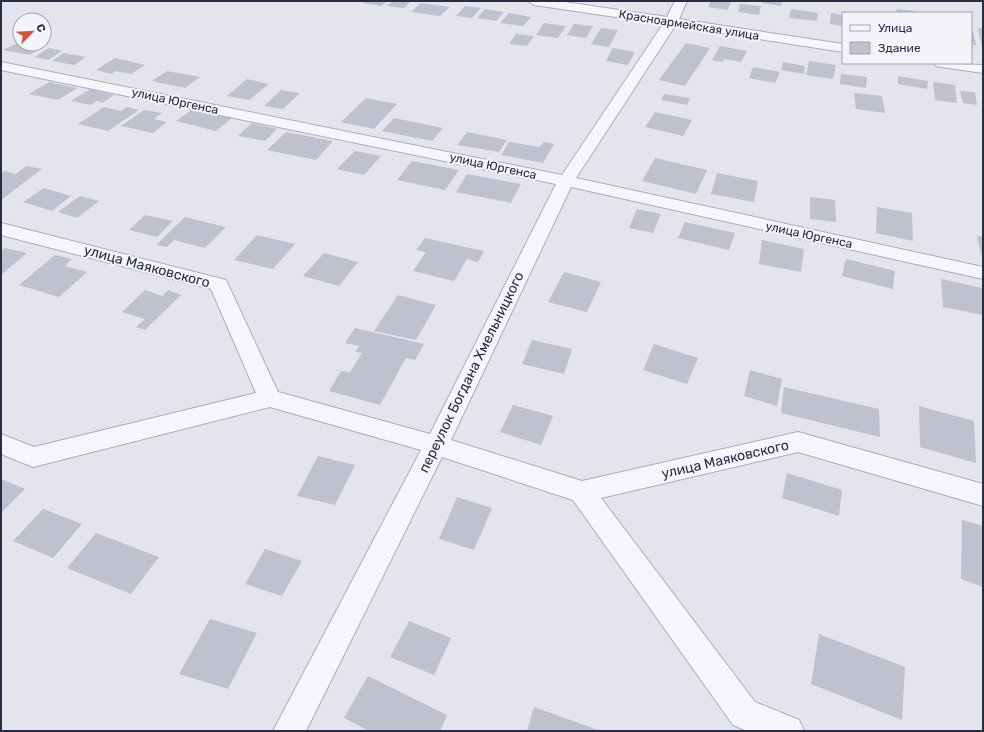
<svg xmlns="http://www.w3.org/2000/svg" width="984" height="732" font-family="Rubik,sans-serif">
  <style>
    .building { fill: #bfc1cf }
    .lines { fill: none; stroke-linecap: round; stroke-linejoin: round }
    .street-casing { stroke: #abadba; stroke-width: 2 }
    .street { fill: #f6f6fa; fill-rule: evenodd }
    .labels { text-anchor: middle; stroke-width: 4; stroke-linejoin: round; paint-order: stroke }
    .far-street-label { font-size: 12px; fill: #292c45; stroke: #f3f4f9 }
    .street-label { font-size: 14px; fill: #292c45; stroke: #f3f4f9 }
  </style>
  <rect width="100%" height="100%" fill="#e3e4ec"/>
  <!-- building -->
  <g class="building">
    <polygon points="366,1 387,1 381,6 363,3"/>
    <polygon points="393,1 411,1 404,8 387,6"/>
    <polygon points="711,1 731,1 728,10 708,7"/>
    <polygon points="763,1 782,1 781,6 762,3"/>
    <polygon points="421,3 450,7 440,16 411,12"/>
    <polygon points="740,4 761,6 759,15 738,12"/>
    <polygon points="465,6 481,8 472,18 456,16"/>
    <polygon points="485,9 504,12 496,21 477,18"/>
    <polygon points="791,9 818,13 817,21 789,18"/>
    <polygon points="896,9 915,11 916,13 897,13"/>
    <polygon points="509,13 531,17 523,26 500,23"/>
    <polygon points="831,13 843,15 843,26 830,24"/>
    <polygon points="544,23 566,26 558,38 536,35"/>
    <polygon points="574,24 593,26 586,38 567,35"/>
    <polygon points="601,28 618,30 609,47 591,44"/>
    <polygon points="978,28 983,29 983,48 982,48"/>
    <polygon points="971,31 973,31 976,45 971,45"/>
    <polygon points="516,34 534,36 527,46 509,44"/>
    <polygon points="20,42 20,44 45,46 30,55 3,50"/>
    <polygon points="686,43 710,48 685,86 659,80"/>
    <polygon points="720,46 747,51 741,62 724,59 723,62 712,60"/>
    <polygon points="49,48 62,51 48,60 34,57"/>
    <polygon points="613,48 635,52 628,65 606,61"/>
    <polygon points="64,53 86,57 74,65 52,61"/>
    <polygon points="115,58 145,65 131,74 116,71 111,74 96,70"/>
    <polygon points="809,61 836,65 833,79 806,75"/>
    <polygon points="783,62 805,66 804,74 781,70"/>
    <polygon points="753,67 780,72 775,83 749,78"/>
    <polygon points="167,71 200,77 185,88 152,81"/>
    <polygon points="841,74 867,77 866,88 840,84"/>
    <polygon points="898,76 928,81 927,89 898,84"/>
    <polygon points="247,79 269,84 249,100 227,96"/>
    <polygon points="49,82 77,88 58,100 29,94"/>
    <polygon points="933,82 955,85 957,103 935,100"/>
    <polygon points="90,89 114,95 102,103 97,101 91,105 71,101"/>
    <polygon points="281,90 300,93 283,109 264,106"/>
    <polygon points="960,91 975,92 977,105 963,103"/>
    <polygon points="854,93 882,96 885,113 856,109"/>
    <polygon points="664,94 690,98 687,105 661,100"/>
    <polygon points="366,98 397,104 374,129 341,122"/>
    <polygon points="104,107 121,111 127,107 139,110 108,131 78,124"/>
    <polygon points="193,109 232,118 216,131 176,121"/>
    <polygon points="144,110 162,113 154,119 167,122 153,133 121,126"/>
    <polygon points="655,112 692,120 683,136 645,127"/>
    <polygon points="394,118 443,128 432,141 382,131"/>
    <polygon points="252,123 277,129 265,141 238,136"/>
    <polygon points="286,132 333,141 316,160 267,150"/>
    <polygon points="467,132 507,140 499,152 457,145"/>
    <polygon points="509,142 539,147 544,142 554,144 543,163 501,155"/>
    <polygon points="355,151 381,156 364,175 337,169"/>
    <polygon points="655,158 707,170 696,194 642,181"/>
    <polygon points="412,161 459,170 445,190 397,180"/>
    <polygon points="26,166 42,169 1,200 1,173 4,171 16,174"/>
    <polygon points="717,173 758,181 754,202 711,194"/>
    <polygon points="467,174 521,184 511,203 456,192"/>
    <polygon points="44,188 71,196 52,211 23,202"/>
    <polygon points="80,196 99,201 77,218 58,212"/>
    <polygon points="810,197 835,200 836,222 810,219"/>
    <polygon points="877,207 912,213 913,241 876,233"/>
    <polygon points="637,209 661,214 653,233 629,228"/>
    <polygon points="145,215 173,221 157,237 129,230"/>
    <polygon points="185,217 226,227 205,248 174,240 167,247 156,245"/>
    <polygon points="685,222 735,233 729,250 678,238"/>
    <polygon points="257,235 295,244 273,269 234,260"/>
    <polygon points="977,236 983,237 983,256 981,255"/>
    <polygon points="425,238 484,251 478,262 467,259 454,281 413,271 426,252 416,250"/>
    <polygon points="762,240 804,249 801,272 759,264"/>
    <polygon points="5,248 27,253 1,275 1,251"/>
    <polygon points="324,253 358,262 339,286 303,276"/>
    <polygon points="55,255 72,259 65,266 87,272 59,297 19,285"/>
    <polygon points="846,259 895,271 893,289 842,276"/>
    <polygon points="564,272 601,282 587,312 548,302"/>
    <polygon points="941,279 982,288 983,315 943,307"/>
    <polygon points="145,290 162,296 168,290 181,295 145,330 136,327 145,319 122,312"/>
    <polygon points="398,295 436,305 416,340 374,331"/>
    <polygon points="355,328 424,344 415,360 406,358 380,405 329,391 341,371 350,372 362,353 355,352 359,346 345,343"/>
    <polygon points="532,340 572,349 564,374 522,364"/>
    <polygon points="654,344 698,358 687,384 643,370"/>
    <polygon points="750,370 782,379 777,406 744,396"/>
    <polygon points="784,387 879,409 880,437 781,413"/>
    <polygon points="513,405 553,416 541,445 500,432"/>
    <polygon points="919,406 974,421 976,463 920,447"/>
    <polygon points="318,456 355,465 335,505 297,496"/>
    <polygon points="787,473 842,490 839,516 782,498"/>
    <polygon points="1,479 25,489 1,513"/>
    <polygon points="457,497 492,508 474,550 439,539"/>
    <polygon points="43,509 82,524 53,558 13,541"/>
    <polygon points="962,520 983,526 983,587 961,579"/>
    <polygon points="96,533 159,557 131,594 67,568"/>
    <polygon points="265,549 302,561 282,596 245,584"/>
    <polygon points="210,619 257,633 228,689 179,674"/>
    <polygon points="409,621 451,638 434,675 390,657"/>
    <polygon points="819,634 905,667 902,720 811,684"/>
    <polygon points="368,676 447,715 440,731 369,731 344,718"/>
    <polygon points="534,707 601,731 527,731"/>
  </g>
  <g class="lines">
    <defs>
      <g id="street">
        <polygon points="528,1 558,1 667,17 675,1 687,1 679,19 843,44 843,52 675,26 576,178 983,267 983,279 571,187 451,440 582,481 798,432 983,484 983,506 798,452 601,498 755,702 799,720 804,731 747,731 733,725 573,500 442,457 306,731 273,731 421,450 270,407 33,467 1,454 1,434 34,447 256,393 211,289 1,235 1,223 226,280 278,392 430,434 556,184 1,70 1,62 562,175 663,24 534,5"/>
        <polygon points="934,63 983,65 983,73 941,67 936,66"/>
      </g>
    </defs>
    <!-- street casing -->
    <use href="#street" class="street-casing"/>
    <!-- street -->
    <use href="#street" class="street"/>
  </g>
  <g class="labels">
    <!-- far-street labels -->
    <g class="far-street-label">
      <text transform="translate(689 25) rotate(9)" y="4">Красноармейская улица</text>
      <text transform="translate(175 101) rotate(12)" y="4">улица Юргенса</text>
      <text transform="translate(493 166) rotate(12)" y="4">улица Юргенса</text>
      <text transform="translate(809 235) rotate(12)" y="4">улица Юргенса</text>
    </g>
    <!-- street labels -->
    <g class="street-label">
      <text transform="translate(147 266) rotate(15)" y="5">улица Маяковского</text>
      <text transform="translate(471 372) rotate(-64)" y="5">переулок Богдана Хмельницкого</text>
      <text transform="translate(725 459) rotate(-13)" y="5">улица Маяковского</text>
    </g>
  </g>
  <!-- border -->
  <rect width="984" height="732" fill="none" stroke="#292c45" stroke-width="4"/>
  <!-- legend -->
  <rect x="842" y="12" width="130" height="52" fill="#f3f4f9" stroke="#a2a4b1"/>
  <rect x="850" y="25" width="20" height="6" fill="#f6f6fa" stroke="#a2a4b1"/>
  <text x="878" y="32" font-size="12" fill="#292c45">Улица</text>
  <rect x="850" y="42" width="20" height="12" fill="#bfc1cf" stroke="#a2a4b1"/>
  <text x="878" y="52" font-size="12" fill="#292c45">Здание</text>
  <!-- north arrow -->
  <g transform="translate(32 32) rotate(66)"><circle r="19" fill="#f3f4f9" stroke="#a2a4b1"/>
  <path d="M0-3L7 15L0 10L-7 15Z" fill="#d95040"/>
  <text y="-6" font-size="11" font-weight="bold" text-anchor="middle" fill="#292c45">С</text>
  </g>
</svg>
